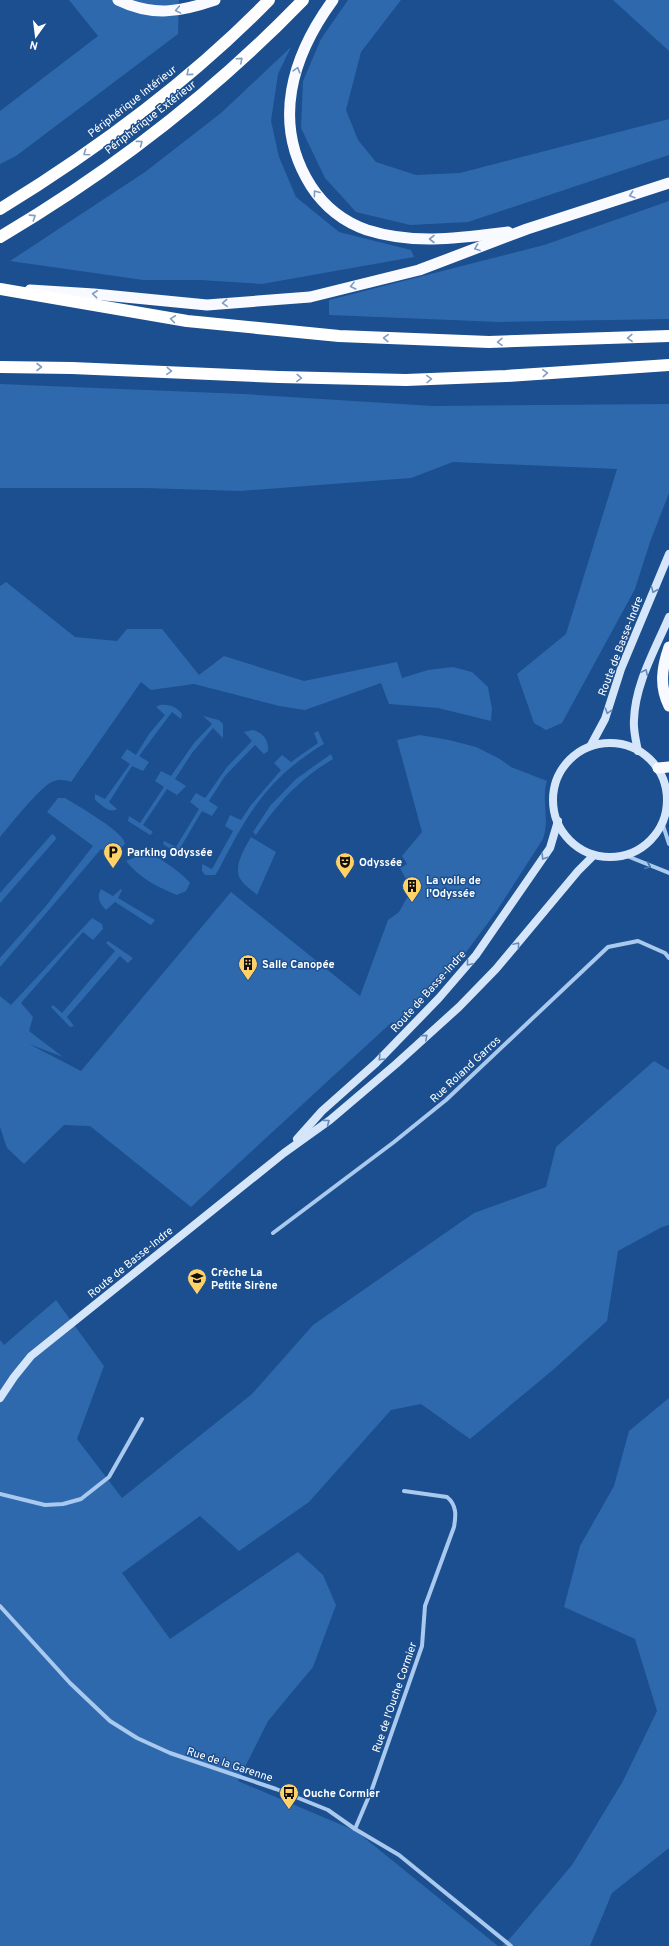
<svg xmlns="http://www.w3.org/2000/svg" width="669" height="1946" font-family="Overpass,sans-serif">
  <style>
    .green { fill: #2e69ad }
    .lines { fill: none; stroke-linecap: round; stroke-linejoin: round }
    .minor { stroke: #a9c9ee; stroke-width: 4 }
    .secondary { stroke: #d6e6fa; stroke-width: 8 }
    .trunk { stroke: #f8faff; stroke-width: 11 }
    .motorway { stroke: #fff; stroke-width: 12 }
    .oneway { stroke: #7e9cc1 }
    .oneway2 { stroke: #829ec1 }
    .oneway3 { stroke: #668bba }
    .oneway4 { stroke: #4674ac }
    .labels { text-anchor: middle; stroke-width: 3; stroke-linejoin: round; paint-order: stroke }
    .street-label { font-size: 11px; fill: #fff; stroke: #1b4f8f }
    .poi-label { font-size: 11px; font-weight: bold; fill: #fff; stroke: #1b4f8f; text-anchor: start }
  </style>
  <rect width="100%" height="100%" fill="#1b4f8f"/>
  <!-- green -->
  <g class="green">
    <polygon points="69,0 179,0 178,34 16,156 0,164 0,111 98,36"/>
    <polygon points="348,0 401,0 361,52 346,110 358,140 376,162 416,175 460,173 669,119 669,155 468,222 410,225 356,212 325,178 301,128 303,81 321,39"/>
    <polygon points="613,0 669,0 669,51"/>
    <polygon points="291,47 278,74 271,121 279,157 296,197 339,232 411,250 414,257 262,284 200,280 143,280 10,261 145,172 221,113"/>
    <polygon points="669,201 669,319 499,322 329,315 329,300 544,245"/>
    <polygon points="0,384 243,394 433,406 669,404 669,493 650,542 635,589 562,723 546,730 534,723 517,674 566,634 617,469 453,462 411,478 240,491 144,488 0,488"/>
    <path d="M6 582 75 637 117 641 127 629H162L199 675 224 656 304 681 397 662 402 678 428 670 453 667 472 672 488 687 492 709 491 721 438 708 389 704 381 683 305 710 279 706 194 684 151 690 141 682 71 782C66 780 58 779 52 782 40 787 10 825 0 837V586Z"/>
    <path d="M160 705C169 704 177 707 182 714L181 719 172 712 139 756 149 762 143 771 132 766 109 802 117 809C109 814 102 805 95 800V794L105 799 130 764 121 758 127 749 136 755 149 734 165 715 156 707Z"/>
    <polygon points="203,716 219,720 223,724 223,738 213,728 192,753 175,779 186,786 177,795 167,789 143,825 153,832 150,835 128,821 129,816 140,823 164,787 155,781 161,771 171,776 194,743 212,724"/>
    <path d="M253 730C263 733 269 740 268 751L264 754 255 745 225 776 209 801 218 807 212 816 202 811 179 850 189 857 184 858 163 844 164 841 176 847 199 809 190 802 196 793 205 798 206 797 227 767 252 741 244 732Z"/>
    <path d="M318 731 324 744C316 748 310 753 303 758 261 788 241 826 218 871L215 875H205L202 871V864L212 869 233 831 225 826 230 815 241 820 251 805 281 770 274 763 282 755 291 762 318 743 314 733Z"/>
    <path d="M420 735 449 740 476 747 500 759 511 767 547 781C541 800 550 820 543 839L496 912 458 963 396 1026 392 1022 191 1207 90 1126 64 1125 24 1164 7 1148 0 1127V996L11 1005 92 918 102 924 103 929 93 940 83 932 21 1003 33 1017 29 1031 63 1057 29 1044 81 1071 231 892 360 996 388 920 399 912 408 896 407 881 400 868 407 864 402 856 422 832 397 740Z"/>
    <path d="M331 754 333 759C298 780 279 802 256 835L253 832 270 806 296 779Z"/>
    <path d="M58 798H65C76 805 125 832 125 844L114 854H110L101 849 0 967V958L45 907 93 846 47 812Z"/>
    <polygon points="52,834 55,836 56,839 0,903 0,893"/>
    <path d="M251 837 276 852 257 895C252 890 245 886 241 880 232 867 245 848 251 837Z"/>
    <path d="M146 853C157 855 182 873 190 883L186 891 177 895C159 888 138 877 126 861Z"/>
    <path d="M101 889 113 896 121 889 122 890 118 898 155 920 151 925 115 902 106 910C100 903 96 898 101 889Z"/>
    <polygon points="108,941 133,958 128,963 120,956 67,1017 74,1026 70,1027 51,1007 53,1005 62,1013 115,951 106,943"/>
    <polygon points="654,1061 669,1070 669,1225 662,1227 618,1251 607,1321 554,1369 470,1439 421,1404 391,1410 309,1502 239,1551 200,1516 122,1573 170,1639 298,1552 323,1575 336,1605 313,1667 268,1721 238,1781 356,1831 498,1946 0,1946 0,1340 4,1345 56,1300 104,1366 77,1439 122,1498 252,1394 313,1325 474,1213 546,1187 556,1147"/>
    <polygon points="669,1398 669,1848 612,1893 590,1946 502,1946 513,1935 572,1865 623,1781 657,1711 635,1639 564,1607 580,1546 614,1486 629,1431"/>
  </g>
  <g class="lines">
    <!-- minor -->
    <g class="minor">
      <polyline points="662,822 669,844"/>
      <polyline points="627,856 669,873"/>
      <polyline points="273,1233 394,1142 446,1100 608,947 638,941 665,953 669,958"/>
      <polyline points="0,1494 45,1505 63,1504 81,1499 109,1477 142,1419"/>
      <polyline points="0,1606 70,1683 110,1721 137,1738 170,1753 276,1789 328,1810 355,1829 399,1855 511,1946"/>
      <path d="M355 1829 372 1789 422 1646 425 1606 454 1527C456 1516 457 1505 447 1497L404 1491"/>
    </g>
    <!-- secondary -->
    <g class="secondary">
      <circle cx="610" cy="800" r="57"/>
      <polyline points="591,745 605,719 621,669 669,554"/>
      <path d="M638 751C636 741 633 730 634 720 635 684 655 650 669 617"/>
      <polyline points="297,1139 322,1111 376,1063 439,998 476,955 550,848 558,821"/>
      <polyline points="0,1398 14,1377 31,1356 284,1153 330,1120 396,1064 459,1007 496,969 578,871 594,855"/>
    </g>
    <!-- trunk -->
    <g class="trunk">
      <path d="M118 0C153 17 180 12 215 0"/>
      <path d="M333 0C292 56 271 123 311 186 324 206 344 222 367 230 414 245 460 238 508 232"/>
      <polyline points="30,290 94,294 207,305 310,297 419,270 527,229 669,183"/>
      <path d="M669 647C662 667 659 686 669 706"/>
      <polyline points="658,768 669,767"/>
    </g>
    <!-- motorway -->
    <g class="motorway">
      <path d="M0 209C96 150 190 81 269 0"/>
      <path d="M0 237C110 172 214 92 303 0"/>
      <polyline points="0,289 187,321 339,336 489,342 669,336"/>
      <polyline points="0,367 72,368 279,377 406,380 506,376 669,365"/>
    </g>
  </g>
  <!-- one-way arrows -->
  <defs><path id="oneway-chevron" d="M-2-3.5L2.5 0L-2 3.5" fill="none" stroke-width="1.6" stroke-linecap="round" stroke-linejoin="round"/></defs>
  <g class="oneway">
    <use href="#oneway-chevron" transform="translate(178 10) rotate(170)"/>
    <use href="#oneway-chevron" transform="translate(297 70) rotate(-73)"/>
    <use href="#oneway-chevron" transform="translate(316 193) rotate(-127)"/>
    <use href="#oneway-chevron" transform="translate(632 195) rotate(162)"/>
    <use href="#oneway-chevron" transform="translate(432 239) rotate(-180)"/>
    <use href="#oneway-chevron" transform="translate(477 248) rotate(160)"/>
    <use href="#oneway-chevron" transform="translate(353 286) rotate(166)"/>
    <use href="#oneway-chevron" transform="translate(95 294) rotate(-174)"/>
    <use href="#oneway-chevron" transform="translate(225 303) rotate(176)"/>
  </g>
  <g class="oneway2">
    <use href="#oneway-chevron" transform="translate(240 60) rotate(-42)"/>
    <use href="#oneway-chevron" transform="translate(189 73) rotate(140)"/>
    <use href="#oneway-chevron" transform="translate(140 143) rotate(-37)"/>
    <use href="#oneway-chevron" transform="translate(86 153) rotate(145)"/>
    <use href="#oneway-chevron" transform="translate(33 217) rotate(-33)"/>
    <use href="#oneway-chevron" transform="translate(173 319) rotate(-172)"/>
    <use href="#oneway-chevron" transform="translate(386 338) rotate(-178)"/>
    <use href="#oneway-chevron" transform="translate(630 338) rotate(178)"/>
    <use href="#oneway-chevron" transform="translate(500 342) rotate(179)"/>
    <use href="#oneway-chevron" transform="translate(39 367)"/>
    <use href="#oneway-chevron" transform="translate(169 371) rotate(3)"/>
    <use href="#oneway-chevron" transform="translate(545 373) rotate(-4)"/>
    <use href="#oneway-chevron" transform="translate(299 378) rotate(2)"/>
    <use href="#oneway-chevron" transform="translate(429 379) rotate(-2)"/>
  </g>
  <g class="oneway3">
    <use href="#oneway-chevron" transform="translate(654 590) rotate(113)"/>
    <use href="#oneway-chevron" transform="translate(645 672) rotate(-65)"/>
    <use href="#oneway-chevron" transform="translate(608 711) rotate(108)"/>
    <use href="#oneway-chevron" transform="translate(544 857) rotate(123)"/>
    <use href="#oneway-chevron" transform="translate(517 945) rotate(-50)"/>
    <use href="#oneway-chevron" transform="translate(469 963) rotate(130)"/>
    <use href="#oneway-chevron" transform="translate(425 1037) rotate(-42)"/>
    <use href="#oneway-chevron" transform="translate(381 1058) rotate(134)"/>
    <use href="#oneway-chevron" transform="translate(327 1122) rotate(-37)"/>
  </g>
  <use class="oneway4" href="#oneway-chevron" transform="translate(648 866) rotate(24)"/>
  <!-- icons -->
  <defs>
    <symbol id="parking-pin" viewBox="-11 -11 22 30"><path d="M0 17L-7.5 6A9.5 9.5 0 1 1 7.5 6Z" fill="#ffd166" stroke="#1b4f8f"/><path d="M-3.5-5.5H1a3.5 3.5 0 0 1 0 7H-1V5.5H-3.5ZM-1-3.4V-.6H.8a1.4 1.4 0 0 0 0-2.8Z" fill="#111"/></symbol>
    <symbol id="theatre-pin" viewBox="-11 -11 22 30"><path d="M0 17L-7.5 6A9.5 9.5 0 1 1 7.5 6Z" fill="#ffd166" stroke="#1b4f8f"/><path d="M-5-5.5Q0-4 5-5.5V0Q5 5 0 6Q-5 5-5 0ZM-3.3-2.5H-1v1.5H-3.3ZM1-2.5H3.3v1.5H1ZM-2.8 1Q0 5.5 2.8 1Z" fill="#111"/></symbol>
    <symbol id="building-pin" viewBox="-11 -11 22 30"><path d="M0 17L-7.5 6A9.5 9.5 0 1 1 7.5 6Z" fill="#ffd166" stroke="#1b4f8f"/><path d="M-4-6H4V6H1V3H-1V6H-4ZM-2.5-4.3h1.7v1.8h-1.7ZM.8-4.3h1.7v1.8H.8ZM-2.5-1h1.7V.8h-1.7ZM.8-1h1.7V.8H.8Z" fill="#111"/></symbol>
    <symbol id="school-pin" viewBox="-11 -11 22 30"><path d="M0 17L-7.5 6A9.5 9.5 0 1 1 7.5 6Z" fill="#ffd166" stroke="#1b4f8f"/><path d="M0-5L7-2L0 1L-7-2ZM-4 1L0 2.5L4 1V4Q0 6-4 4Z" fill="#111"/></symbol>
    <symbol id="bus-pin" viewBox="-11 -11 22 30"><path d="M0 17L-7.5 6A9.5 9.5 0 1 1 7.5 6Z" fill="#ffd166" stroke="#1b4f8f"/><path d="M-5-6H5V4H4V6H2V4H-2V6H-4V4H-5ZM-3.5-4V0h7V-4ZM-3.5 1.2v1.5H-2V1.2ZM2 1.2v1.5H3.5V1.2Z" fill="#111"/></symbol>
  </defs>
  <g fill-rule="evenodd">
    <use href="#parking-pin" x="102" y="841" width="22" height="30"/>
    <use href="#theatre-pin" x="334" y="851" width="22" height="30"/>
    <use href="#building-pin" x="401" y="875" width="22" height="30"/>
    <use href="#building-pin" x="237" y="953" width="22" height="30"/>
    <use href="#school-pin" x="186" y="1267" width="22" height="30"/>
    <use href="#bus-pin" x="278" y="1782" width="22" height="30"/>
  </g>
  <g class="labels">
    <!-- street labels -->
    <g class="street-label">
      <text transform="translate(132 101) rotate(-38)" y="4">Périphérique Intérieur</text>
      <text transform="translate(150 117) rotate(-38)" y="4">Périphérique Extérieur</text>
      <text transform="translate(620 646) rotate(-69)" y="4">Route de Basse-Indre</text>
      <text transform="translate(428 991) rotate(-48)" y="4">Route de Basse-Indre</text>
      <text transform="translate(465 1069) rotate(-43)" y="4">Rue Roland Garros</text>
      <text transform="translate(130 1262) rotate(-39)" y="4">Route de Basse-Indre</text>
      <text transform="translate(394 1697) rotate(-71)" y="4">Rue de l'Ouche Cormier</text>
      <text transform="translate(230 1764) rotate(18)" y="4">Rue de la Garenne</text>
    </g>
    <!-- poi labels -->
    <g class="poi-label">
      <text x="127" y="856">Parking Odyssée</text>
      <text x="359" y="866">Odyssée</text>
      <text x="426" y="884">La voile de<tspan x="426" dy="13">l'Odyssée</tspan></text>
      <text x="262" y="968">Salle Canopée</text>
      <text x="211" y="1276">Crèche La<tspan x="211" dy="13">Petite Sirène</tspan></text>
      <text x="303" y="1797">Ouche Cormier</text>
    </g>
  </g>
  <!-- north arrow -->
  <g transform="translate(36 36) rotate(194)" stroke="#1b4f8f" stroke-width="3" paint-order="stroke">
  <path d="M0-3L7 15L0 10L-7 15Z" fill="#ffffff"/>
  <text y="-6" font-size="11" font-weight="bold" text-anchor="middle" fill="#ffffff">N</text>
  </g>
</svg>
